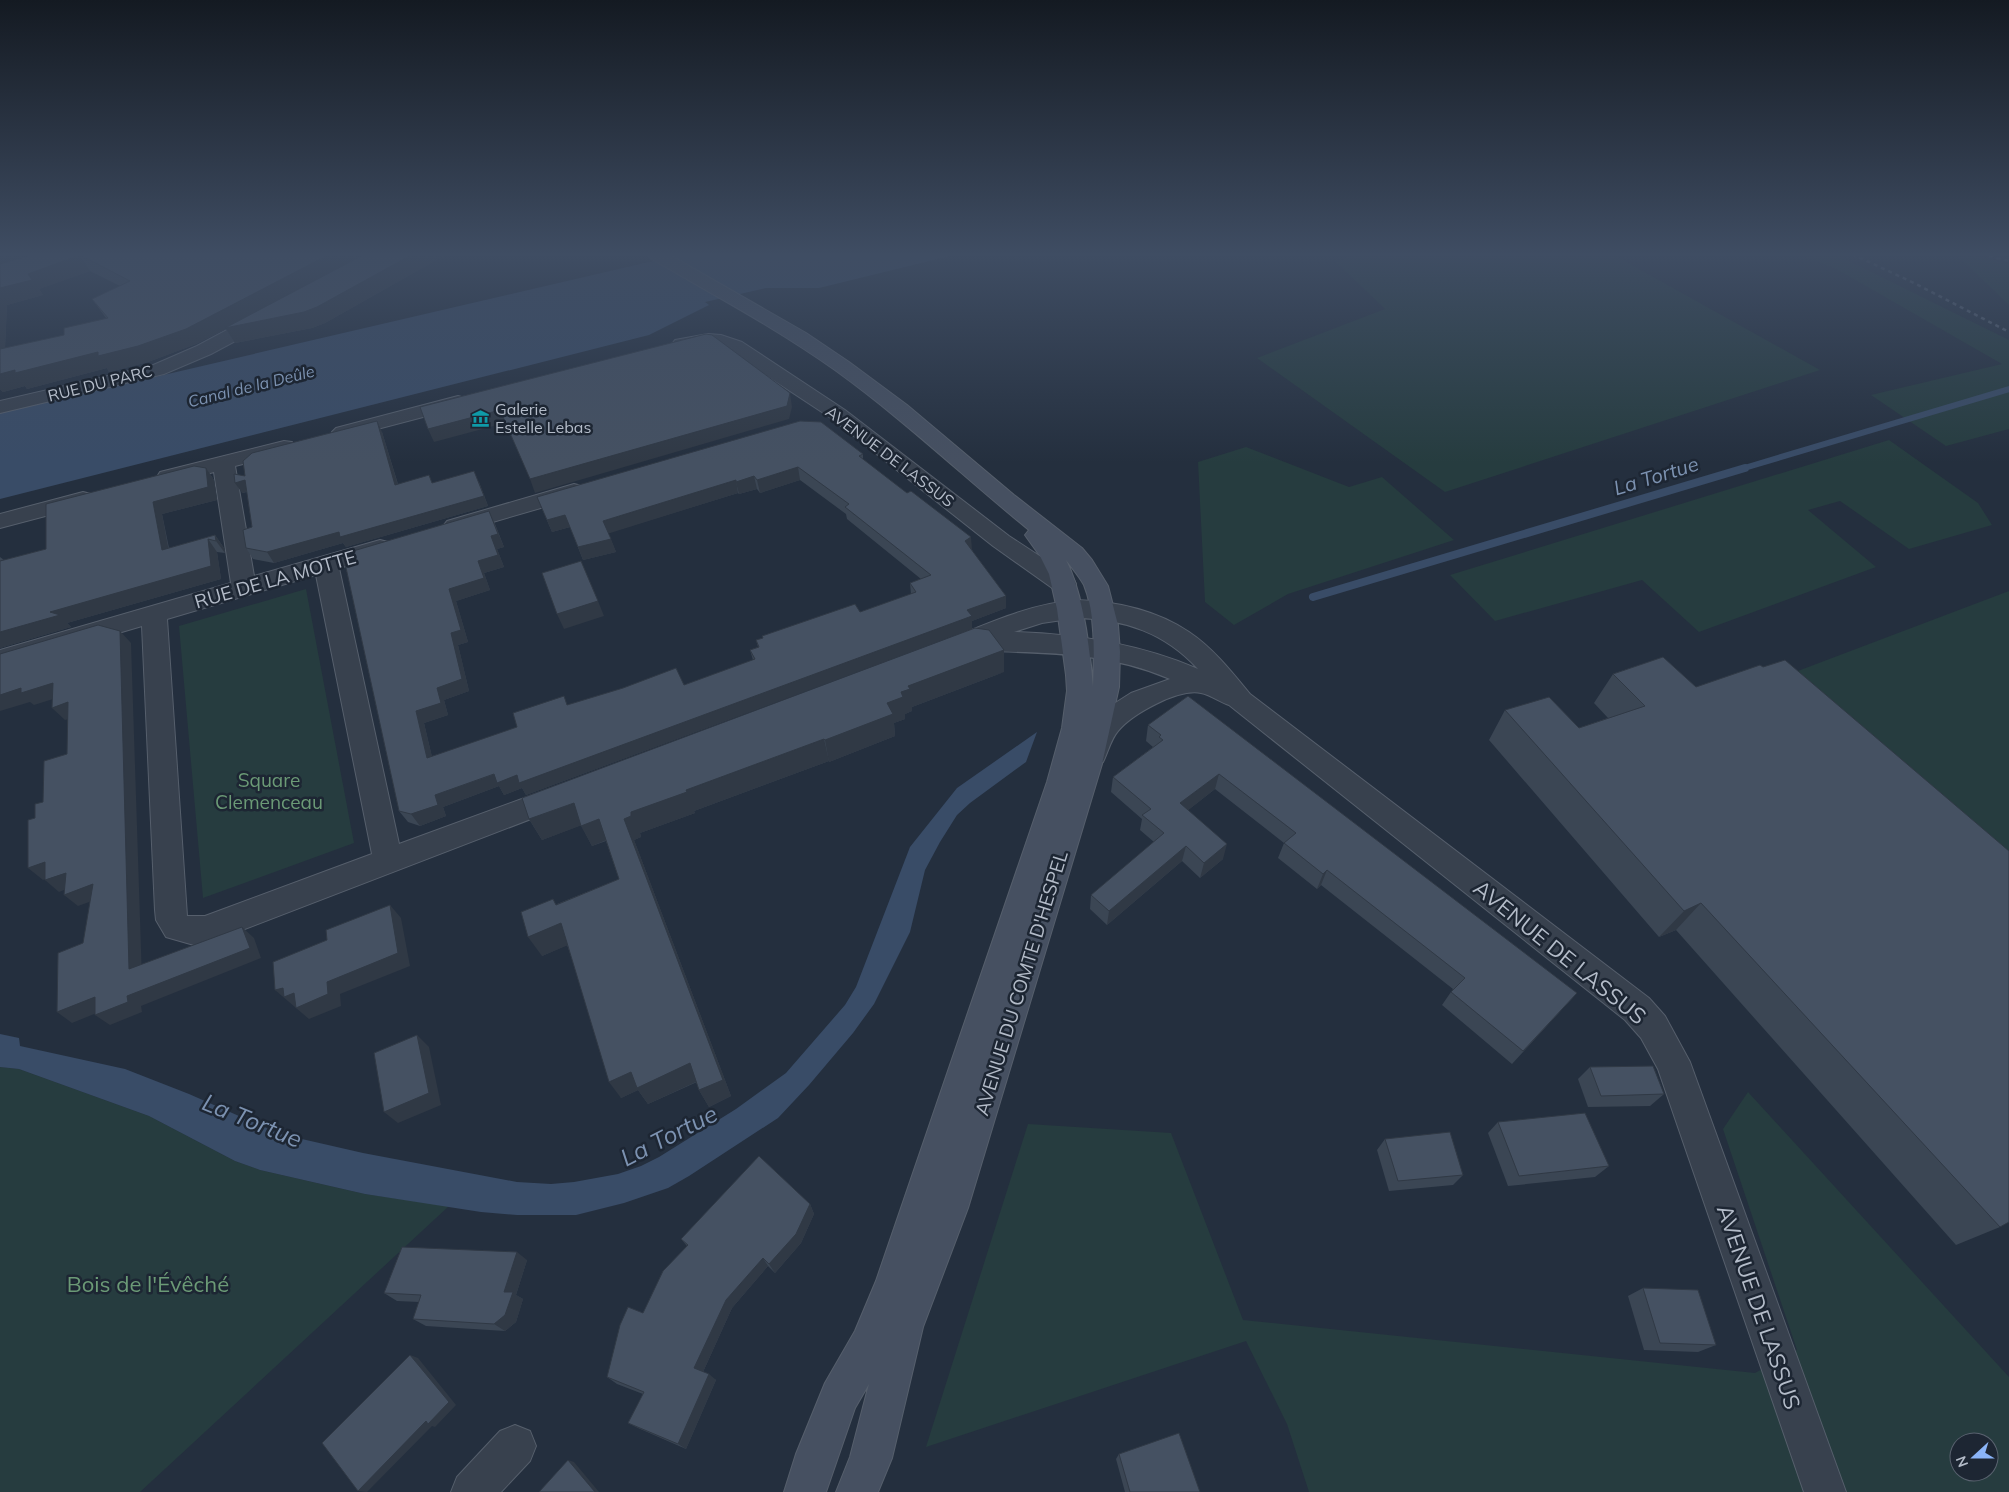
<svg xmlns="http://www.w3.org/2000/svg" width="2009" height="1492" font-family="Mulish,sans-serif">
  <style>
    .green { fill: #263c3f; fill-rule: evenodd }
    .water { fill: #394c67 }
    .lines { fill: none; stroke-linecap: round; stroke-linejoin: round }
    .stream-far1 { stroke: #394c67; stroke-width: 6 }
    .stream { stroke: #394c67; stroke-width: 8 }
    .street-casing { stroke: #565f6c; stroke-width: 2 }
    .secondary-casing { stroke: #565f6c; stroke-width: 2 }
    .street { fill: #38414e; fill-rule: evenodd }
    .secondary { fill: #465061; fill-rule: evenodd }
    .rail { stroke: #5a6575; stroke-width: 2.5; stroke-dasharray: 4 4; stroke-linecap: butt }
    .wall { fill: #3b4654; fill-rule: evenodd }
    .shaded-wall { fill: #303945 }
    .building { fill: #455162; stroke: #303945 }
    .labels { text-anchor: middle; stroke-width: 5; stroke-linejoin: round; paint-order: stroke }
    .far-street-label { font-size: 16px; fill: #b4bcc9; stroke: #1d2633 }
    .far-water-label { font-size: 16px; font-style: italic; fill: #7c92b1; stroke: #1d2633 }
    .far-poi-label { font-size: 16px; fill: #b4bcc9; stroke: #1d2633; text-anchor: start }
    .street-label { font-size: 19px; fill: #b4bcc9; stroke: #1d2633 }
    .park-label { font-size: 19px; fill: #6b9a76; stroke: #1d2633 }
    .water-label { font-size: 20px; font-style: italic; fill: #7c92b1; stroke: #1d2633 }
    .near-street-label { font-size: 22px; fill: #b4bcc9; stroke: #1d2633 }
    .near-park-label { font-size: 22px; fill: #6b9a76; stroke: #1d2633 }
    .near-water-label { font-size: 24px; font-style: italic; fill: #7c92b1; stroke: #1d2633 }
  </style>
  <rect width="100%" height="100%" fill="#242f3e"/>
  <!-- green -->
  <g class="green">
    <polygon points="1360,254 1612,254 1820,370 1445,492 1257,358 1385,309 1336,262"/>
    <polygon points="1800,254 1835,254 2009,340 2009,429 1946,446 1871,395 2002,364 1838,270"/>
    <polygon points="1956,254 1970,254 2009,264 2009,305"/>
    <polygon points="1889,440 1978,503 1992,525 1909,549 1840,501 1808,510 1876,567 1699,632 1642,580 1495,621 1450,575"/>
    <polygon points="1246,447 1349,487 1382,477 1454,540 1288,594 1234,625 1205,602 1198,462"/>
    <polygon points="306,589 354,843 203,898 179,626"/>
    <polygon points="2009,591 2009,895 1766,683"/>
    <polygon points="0,1067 19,1069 149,1116 235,1161 260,1170 365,1194 449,1206 140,1492 0,1492"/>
    <path d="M1748 1092 2009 1377V1492H1309L1287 1424 1246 1341 926 1447 1028 1124 1171 1133 1243 1320 1755 1373 1797 1350 1723 1129ZM1959 1442H1989V1472H1959Z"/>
  </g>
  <!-- water -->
  <g class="water">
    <polygon points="683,254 958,254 819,288 766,288 705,302 709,305 649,335 0,499 0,413"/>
    <polygon points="1037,732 1026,762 970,803 957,815 940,842 925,870 910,932 874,1004 853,1033 809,1085 778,1118 689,1176 668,1188 624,1203 576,1215 517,1215 481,1212 365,1194 260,1170 235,1161 149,1116 19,1069 0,1067 0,1034 19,1038 20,1046 125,1069 189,1094 280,1134 363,1153 517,1182 551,1184 574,1182 618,1174 641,1166 659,1157 736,1109 786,1073 845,1005 856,987 910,847 957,788"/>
  </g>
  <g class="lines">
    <!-- stream-far1 -->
    <polyline class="stream-far1" points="1741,469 2009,389"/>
    <!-- stream -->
    <polyline class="stream" points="1313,597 1745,468"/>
    <defs>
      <g id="street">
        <polygon points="262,313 269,315 271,319 269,323 211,354 164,374 0,413 0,401 151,366 197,346 255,315"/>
        <path d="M708 334 721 335 742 342 845 410 1009 536 1073 578 1076 584 1073 590 1064 592 1055 590 993 546 831 418 728 350C706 341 693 353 675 348L672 344 675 340Z"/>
        <polygon points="458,396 465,398 468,402 465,406 343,438 336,436 332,432 336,428"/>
        <path d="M284 441 292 442 295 447 292 452 235 466 254 576 380 540 388 542 392 548 388 554 339 568 399 844 560 785 570 788 574 796 570 804 216 940 194 945 166 937 156 920 155 910 142 626 0 668V650L231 583 214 472 168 484 160 482 157 477 160 472ZM316 575 372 854 205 916H187L167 619Z"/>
        <polygon points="574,484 582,486 585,491 582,496 455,533 447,531 443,526 447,521"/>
        <polygon points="83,492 91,494 94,499 91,504 0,528 0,514"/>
        <path d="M1076 600C1115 601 1156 610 1189 632 1213 648 1232 672 1250 694L1649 998 1665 1016 1690 1062 1846 1492H1804L1658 1069 1641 1038 1625 1020 1229 705C1220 702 1211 695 1201 693 1179 688 1132 714 1118 731 1111 739 1108 752 1103 762L1093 765 1083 762 1079 754 1097 719 1109 707 1131 693 1170 679C1109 653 1052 653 987 651 984 651 980 649 976 648 965 648 961 657 947 652L943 646 947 640C989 623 1030 604 1076 600ZM1076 618C1125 619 1165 633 1198 669 1140 644 1077 634 1014 632L1042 623Z"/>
        <polygon points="515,1425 530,1431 536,1446 530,1461 501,1492 451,1492 457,1477 500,1431"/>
      </g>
      <path id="secondary" d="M647 254H668L806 333 849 362 907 405 1014 495 1082 548 1092 560 1108 586 1118 625 1120 652 1119 687 1102 764 968 1208 923 1327 892 1458 878 1492H836L850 1457 869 1384 855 1408 826 1492H784L796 1454 825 1383 855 1331 876 1281 1047 782 1062 728 1067 691 1066 675 1057 609 1049 574 1040 556 1025 535 1029 530C964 477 903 419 835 370 776 328 712 294 650 258ZM1066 560C1072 568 1079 576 1084 585 1096 614 1094 656 1093 687 1090 649 1083 593 1066 560Z"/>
    </defs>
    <!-- street casing -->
    <use href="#street" class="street-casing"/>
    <!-- secondary casing -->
    <use href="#secondary" class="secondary-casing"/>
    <!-- street -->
    <use href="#street" class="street"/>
    <!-- secondary -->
    <use href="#secondary" class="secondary"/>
    <!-- rail -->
    <g class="rail">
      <polyline points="1852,254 1914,283 2009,332"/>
      <polyline points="1981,254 2009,261"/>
    </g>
  </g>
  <!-- wall -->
  <g class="wall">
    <path d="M0 254H447L325 323 312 328 235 343 226 329 196 344 148 362 109 372 107 368 27 389 25 386 3 392 1 390H0ZM90 271 120 286 92 299 106 318 64 335 5 348 7 305 43 295 39 289Z"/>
    <polygon points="382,432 398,484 479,482 488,506 346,547 343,543 274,563 253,559 246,548 252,527 247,492 242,493 245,476"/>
    <polygon points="863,454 863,459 972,550 1006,608 972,621 972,629 526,795 522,788 504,795 499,786 443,807 446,816 420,826 408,822 399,811 343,554 489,511 495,524 504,547 497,549 504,567 484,573 490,590 456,601 468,642 458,645 469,691 444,700 448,715 424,723 432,757 517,727 568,705 684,685 753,660 750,650 758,647 756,640 860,612 911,594 910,583 921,579 847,519 846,514 800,480 760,493 757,489 739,494 738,493 608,533 616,552 583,560 570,527 552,532 537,497"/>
    <polygon points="206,468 214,480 217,500 162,514 169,548 215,535 224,548 225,553 217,552 221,579 67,623 71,627 0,648 0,557 4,560 46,549"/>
    <polygon points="1663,657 2000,1227 1956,1245 1676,930 1659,937 1489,740 1505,710 1579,728 1608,718 1594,703 1613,674"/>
    <polygon points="1004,672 912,707 912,711 905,714 905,719 894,723 895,736 829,762 829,761 694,811 695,813 640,833 641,837 634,840 731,1096 709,1107 699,1090 697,1082 648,1104 638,1090 621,1098 567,945 542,956 557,904 619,879 606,841 592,846 581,825 542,840 529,819"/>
    <polygon points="1148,725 1577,993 1512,1064 1442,1005 1453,989 1321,885 1317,889 1278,858 1284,843 1215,789 1188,810 1223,859 1200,878 1182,861 1107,925 1090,909 1091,895 1154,842 1140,830 1142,819 1111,792 1113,777 1153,747 1146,741"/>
    <polygon points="1590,1067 1664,1094 1650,1106 1588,1107 1578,1079"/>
    <polygon points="1498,1122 1609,1166 1595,1177 1508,1186 1488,1133"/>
    <polygon points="1385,1139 1463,1175 1453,1185 1389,1191 1377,1150"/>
    <polygon points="810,1204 814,1214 801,1243 775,1273 768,1266 732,1308 703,1372 716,1380 686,1449 638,1428 628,1423 643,1394 617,1384 607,1377 643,1313 687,1246 681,1239"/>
    <polygon points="527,1260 516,1295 523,1299 516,1322 505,1331 426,1326 413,1319 419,1302 397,1301 384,1293"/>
    <polygon points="1643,1288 1716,1345 1698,1352 1644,1350 1628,1296"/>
    <polygon points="1119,1454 1200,1492 1125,1492 1116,1459"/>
  </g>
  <!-- shaded-wall -->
  <g class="shaded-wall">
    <polygon points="0,254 46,254 0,268"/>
    <polygon points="330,254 447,254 325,323 312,328 235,343 226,329 196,344 148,362 109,372 107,368 27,389 25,386 3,392 1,390 0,390 0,374"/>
    <polygon points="80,255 90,271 39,289 43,295 7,305 4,367 0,362 0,288 28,274"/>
    <polygon points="790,393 792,407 789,419 535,493 530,479"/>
    <polygon points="500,410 505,423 434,442 428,429"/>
    <polygon points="377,421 382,432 401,495 395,485"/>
    <polygon points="798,467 800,480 760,493 757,480"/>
    <polygon points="206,468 214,480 217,500 162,514 171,563 162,550 153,502"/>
    <polygon points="474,471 488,506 346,547 343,543 274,563 267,552"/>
    <polygon points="754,476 757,489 739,494 736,482"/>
    <polygon points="245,480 252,490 242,493 235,483"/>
    <polygon points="736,480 738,493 607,534 603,521"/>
    <polygon points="489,511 504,547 497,549 504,567 484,573 490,590 456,601 468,642 458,645 469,691 444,700 448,715 424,723 435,770 427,758 416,711 437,688 451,633 449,589 478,561 491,536"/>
    <polygon points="565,515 570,527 552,532 547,520"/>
    <polygon points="215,535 224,548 225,553 216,541"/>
    <polygon points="971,537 972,550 965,554 965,541"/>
    <polygon points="208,539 217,552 221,579 67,623 71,627 0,648 0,632 50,612"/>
    <polygon points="611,539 616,552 583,560 578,547"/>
    <polygon points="1006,596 1006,608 972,621 972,629 526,795 522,788 504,795 499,786 443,807 446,816 420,826 411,814 435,795 967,610"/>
    <polygon points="598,601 604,616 564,629 557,614"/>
    <polygon points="120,631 131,643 142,980 129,969"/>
    <polygon points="1004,650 1004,672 912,707 912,711 905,714 905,719 894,723 895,736 829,762 825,740 887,703 908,686"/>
    <polygon points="53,683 66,695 34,705 30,702 0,711 0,695 21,688"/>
    <polygon points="68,702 81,715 65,720 52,708"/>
    <polygon points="824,739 829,761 694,811 695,813 640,833 641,837 634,840 731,1096 709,1107 699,1090 624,819 631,812 686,790"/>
    <polygon points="1219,774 1215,789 1177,819 1180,803"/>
    <polygon points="574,803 585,824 542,840 529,819"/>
    <polygon points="599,819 609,839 592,846 581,826"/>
    <polygon points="1227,844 1223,859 1200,878 1204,863"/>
    <polygon points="1186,846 1182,861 1107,925 1109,911"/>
    <polygon points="45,862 59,874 43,880 28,868"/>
    <polygon points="1327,870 1321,885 1317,889 1323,874"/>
    <polygon points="66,873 79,884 59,892 45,880"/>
    <polygon points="93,884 106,896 78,906 64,895"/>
    <polygon points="1701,903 1676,930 1659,937 1684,911"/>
    <polygon points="390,905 401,918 410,966 340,994 341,1006 309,1019 275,990 283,988 294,993 327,982"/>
    <polygon points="561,923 573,943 542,956 528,937"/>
    <polygon points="242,927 254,938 261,958 141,1006 142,1012 110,1025 95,1015"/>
    <polygon points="95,997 109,1008 72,1023 57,1012"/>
    <polygon points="417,1035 429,1047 441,1105 398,1123 384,1112"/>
    <polygon points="690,1063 700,1080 648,1104 638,1090 621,1098 609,1082 631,1072"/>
    <polygon points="810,1204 814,1214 801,1243 775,1273 769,1264"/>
    <polygon points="517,1252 527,1260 516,1295 523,1299 516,1322 505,1331 494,1324"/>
    <polygon points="763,1258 768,1266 732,1308 702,1374 694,1368 726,1300"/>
    <polygon points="410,1355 418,1358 456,1405 435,1427 432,1426 367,1492 358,1491"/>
    <polygon points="709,1374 716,1380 686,1449 678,1444"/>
    <polygon points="568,1460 574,1462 599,1492 595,1492"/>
  </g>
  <!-- building -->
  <g class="building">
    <polygon points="34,254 330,254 186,329 138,346 98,356 98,352 15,373 15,370 0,374 0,349 64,335 64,328 108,318 92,299 130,281 80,255 28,274 32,280 0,288 0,264"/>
    <polygon points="365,254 413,254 317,307 304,312 225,328"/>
    <polygon points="706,334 712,335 790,393 787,406 530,479 500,410 428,429 420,407"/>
    <polygon points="377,421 395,485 429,475 432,483 474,471 484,496 340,537 339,532 267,552 246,548 243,530 252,527 245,480 235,483 234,474 245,476 243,461 252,453"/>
    <polygon points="800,421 821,422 863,454 859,456 907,493 911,491 971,537 965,541 1006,596 967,610 972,616 519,783 517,775 497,783 494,774 435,795 438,805 411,814 399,811 343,554 489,511 498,534 491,536 498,555 478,561 484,578 449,589 461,630 451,633 462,679 437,688 441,703 416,711 427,758 517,727 513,713 564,696 567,705 623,688 676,668 684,685 755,659 750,650 759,647 756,640 763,638 762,636 855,604 860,612 916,592 910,583 931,575 845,507 849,504 798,467 757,480 754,476 736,482 736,480 603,521 611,539 578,547 565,515 547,520 537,497"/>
    <polygon points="194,466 206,468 208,487 153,502 162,550 215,535 216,541 208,539 211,566 50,612 60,615 0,632 0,561 46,549 46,504"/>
    <polygon points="581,561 598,601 557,614 542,573"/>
    <polygon points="98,625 120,631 129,969 242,927 250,948 127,996 128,1002 95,1015 95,997 57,1012 58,953 83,943 93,884 64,895 66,873 45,880 45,862 28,868 28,820 35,818 35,804 43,802 44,761 67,754 68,702 52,708 53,683 21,693 21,688 0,695 0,654"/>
    <polygon points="975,628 989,630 1004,650 908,686 910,689 901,692 903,697 887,703 893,714 825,740 824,739 686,790 687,792 631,812 631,816 624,819 723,1080 699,1090 690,1063 637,1088 631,1072 609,1082 561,923 528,937 521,912 553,899 556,905 619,879 599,819 581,826 574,803 529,819 522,798"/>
    <polygon points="1663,657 1696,687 1760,665 1763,667 1785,660 2009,851 2009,1222 2000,1227 1701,903 1684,911 1505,710 1549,697 1579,728 1645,706 1613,674"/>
    <polygon points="1188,696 1577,993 1523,1051 1451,992 1465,978 1327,870 1323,874 1284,843 1296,833 1219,774 1180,803 1227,844 1204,863 1186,846 1109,911 1091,895 1164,833 1142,815 1151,809 1113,777 1163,740 1159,737 1161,735 1148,725"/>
    <polygon points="390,905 398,953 327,982 328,994 296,1008 294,993 284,997 283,988 275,990 273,962 327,940 326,930"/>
    <polygon points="417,1035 429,1093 384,1112 374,1053"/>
    <polygon points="1653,1066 1664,1094 1601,1096 1590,1067"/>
    <polygon points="1585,1113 1609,1166 1519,1176 1498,1122"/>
    <polygon points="1450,1132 1463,1175 1398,1181 1385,1139"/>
    <polygon points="759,1156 810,1204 796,1234 769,1264 763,1258 726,1300 694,1368 709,1374 678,1444 628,1423 644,1392 607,1377 620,1325 628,1307 643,1313 663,1271 688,1245 681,1239"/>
    <polygon points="402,1247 517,1252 504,1292 513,1292 505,1315 494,1324 413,1319 421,1295 384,1293"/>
    <polygon points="1643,1288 1698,1290 1716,1345 1660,1343"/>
    <polygon points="410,1355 449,1402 428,1424 426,1421 358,1491 322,1443"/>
    <polygon points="1179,1433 1200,1492 1130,1492 1119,1454"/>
    <polygon points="568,1460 595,1492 539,1492"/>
  </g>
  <!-- sky -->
  <linearGradient id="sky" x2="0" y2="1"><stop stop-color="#141a22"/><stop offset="0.55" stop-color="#3f4d63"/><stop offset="1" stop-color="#3f4d63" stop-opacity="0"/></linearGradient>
  <rect width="2009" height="463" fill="url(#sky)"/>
  <!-- icons -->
  <defs>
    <symbol id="museum-bare" viewBox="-9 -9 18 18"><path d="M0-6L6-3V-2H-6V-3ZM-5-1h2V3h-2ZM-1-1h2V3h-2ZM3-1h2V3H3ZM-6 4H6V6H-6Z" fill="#0f9aa8" stroke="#1d2633" stroke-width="2.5" paint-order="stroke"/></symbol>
  </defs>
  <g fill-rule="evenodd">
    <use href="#museum-bare" x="468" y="406" width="25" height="25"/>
  </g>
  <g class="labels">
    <!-- far-street labels -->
    <g class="far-street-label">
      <text transform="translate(100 383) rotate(-14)" y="6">RUE DU PARC</text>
      <text transform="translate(890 456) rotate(37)" y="6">AVENUE DE LASSUS</text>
    </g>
    <!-- far-water labels -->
    <g class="far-water-label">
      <text transform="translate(251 386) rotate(-14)" y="6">Canal de la Deûle</text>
    </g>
    <!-- far-poi labels -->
    <g class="far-poi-label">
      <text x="495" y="415">Galerie<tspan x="495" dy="18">Estelle Lebas</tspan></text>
    </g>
    <!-- street labels -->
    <g class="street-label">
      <text transform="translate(275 579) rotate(-16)" y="7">RUE DE LA MOTTE</text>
      <text transform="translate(1021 983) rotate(-73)" y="7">AVENUE DU COMTE D'HESPEL</text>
    </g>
    <!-- park labels -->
    <g class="park-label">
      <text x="269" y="787">Square<tspan x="269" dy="22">Clemenceau</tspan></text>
    </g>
    <!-- water labels -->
    <g class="water-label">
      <text transform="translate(1656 476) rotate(-17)" y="7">La Tortue</text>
    </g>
    <!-- near-street labels -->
    <g class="near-street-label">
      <text transform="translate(1560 952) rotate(39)" y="8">AVENUE DE LASSUS</text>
      <text transform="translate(1759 1307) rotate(71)" y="8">AVENUE DE LASSUS</text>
    </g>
    <!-- near-park labels -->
    <g class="near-park-label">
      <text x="148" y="1292">Bois de l'Évêché</text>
    </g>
    <!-- near-water labels -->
    <g class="near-water-label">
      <text transform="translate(252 1121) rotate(22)" y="8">La Tortue</text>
      <text transform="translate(669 1136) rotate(-27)" y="8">La Tortue</text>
    </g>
  </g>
  <!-- north arrow -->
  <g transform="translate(1974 1457) rotate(249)"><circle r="24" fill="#1d2633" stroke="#59626f"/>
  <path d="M0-4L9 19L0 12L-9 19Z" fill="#8ab4f8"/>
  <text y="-8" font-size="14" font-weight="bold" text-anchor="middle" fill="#b4bcc9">N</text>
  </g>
</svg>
